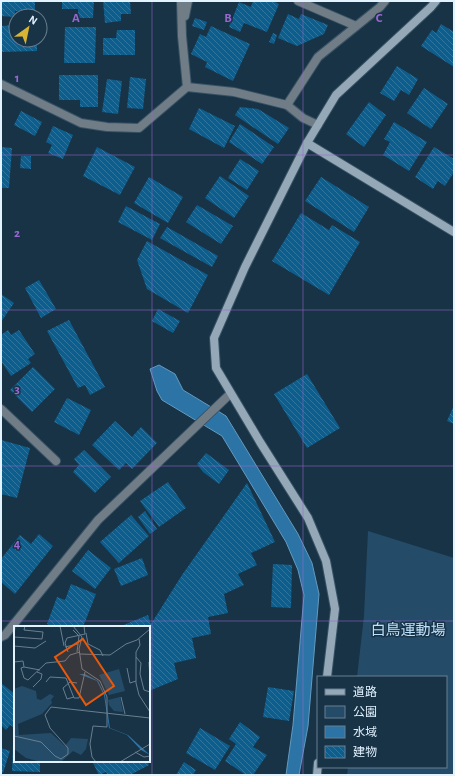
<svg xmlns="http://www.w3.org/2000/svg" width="455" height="776" font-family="'Alegreya Sans','Noto Sans JP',sans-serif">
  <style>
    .green { fill: #244c69 }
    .water { fill: #2c74a5; stroke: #639ac0 }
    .building { fill: url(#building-back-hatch) }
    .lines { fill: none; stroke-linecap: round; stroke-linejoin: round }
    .street-casing { stroke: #385264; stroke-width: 10 }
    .secondary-casing { stroke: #385264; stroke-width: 10 }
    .street { stroke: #707d87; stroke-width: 8 }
    .secondary { stroke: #94a8b8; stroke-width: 8 }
    .grid { fill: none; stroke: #9a67d2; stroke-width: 1; stroke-opacity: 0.55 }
    .labels { text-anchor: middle; stroke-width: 3; stroke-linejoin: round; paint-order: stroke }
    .park-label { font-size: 15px; fill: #bde0fc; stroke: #183346 }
    .inset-road { fill: none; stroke: #697f90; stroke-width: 1 }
    .view { fill: #e8590c; fill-opacity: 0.15; stroke: #e8590c; stroke-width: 2 }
    .inset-edge { fill: none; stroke: #e2f2ff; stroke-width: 2 }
    .grid-label { font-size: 13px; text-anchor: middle; font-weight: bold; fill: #9a67d2; stroke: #183346; stroke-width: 3; stroke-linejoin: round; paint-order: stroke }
  </style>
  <defs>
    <pattern id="building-back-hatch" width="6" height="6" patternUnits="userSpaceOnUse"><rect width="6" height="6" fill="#0d5d8d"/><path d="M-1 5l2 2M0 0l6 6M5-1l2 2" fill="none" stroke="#30759e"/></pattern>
  </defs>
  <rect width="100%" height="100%" fill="#183346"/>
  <!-- green -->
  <polygon class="green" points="368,531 454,558 454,775 347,775 348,767 446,767 446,677 357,677 364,616"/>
  <!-- water -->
  <polygon class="water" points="159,365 175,374 183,390 226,416 298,534 312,563 319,594 308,726 299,775 286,775 293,725 304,595 298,570 286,542 222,436 162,400 157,391 150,369"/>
  <!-- building -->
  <g class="building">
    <polygon points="1,1 35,1 35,12 15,11 15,17 1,16"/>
    <polygon points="62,1 94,1 93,18 78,18 78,9 62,9"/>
    <polygon points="103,1 130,1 131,14 121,14 121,21 105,23"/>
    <polygon points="253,1 273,1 279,4 267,32 244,23 240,32 229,27 239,2 251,7"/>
    <polygon points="288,14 299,19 301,14 328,25 324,34 297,46 278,38"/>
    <polygon points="195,18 207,22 204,30 192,26"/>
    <polygon points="441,24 454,32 454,67 421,46 432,30 436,33"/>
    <polygon points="16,25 16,40 37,40 37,51 1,52 1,26"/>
    <polygon points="211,26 250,44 233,81 205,67 207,62 191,54 200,34 206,37"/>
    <polygon points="65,27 96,27 95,63 64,63"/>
    <polygon points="117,30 135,30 135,55 103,55 103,38 116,38"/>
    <polygon points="273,33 277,35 274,44 269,42"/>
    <polygon points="397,66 418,79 409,95 401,90 394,101 380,93"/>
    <polygon points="59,75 98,75 98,107 80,107 80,100 59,100"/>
    <polygon points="130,77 146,79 143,109 127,108"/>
    <polygon points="107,79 122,81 118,114 102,112"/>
    <polygon points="424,88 448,104 431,129 407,113"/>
    <polygon points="369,102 386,115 364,147 346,134"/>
    <polygon points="240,107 258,109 289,128 278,144 235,115"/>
    <polygon points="199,108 235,126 224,148 189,129"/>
    <polygon points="21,111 42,122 35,136 14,125"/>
    <polygon points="394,122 427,142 409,171 383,155 390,142 384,139"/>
    <polygon points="240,124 274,147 262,164 229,142"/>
    <polygon points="53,126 73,135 63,159 48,153 52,145 46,142"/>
    <polygon points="1,147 12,148 9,188 1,188"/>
    <polygon points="97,147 135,167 120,195 83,176"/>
    <polygon points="434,147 454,159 454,172 445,186 438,181 433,189 415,177"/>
    <polygon points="21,156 31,156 31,169 20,168"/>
    <polygon points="240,159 259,171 247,190 228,178"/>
    <polygon points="220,176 249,196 234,218 205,198"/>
    <polygon points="149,177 183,197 168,223 134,203"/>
    <polygon points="321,177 369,207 354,232 305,201"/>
    <polygon points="197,205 233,226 221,244 186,222"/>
    <polygon points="126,206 160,224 152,240 118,222"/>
    <polygon points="301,213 329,230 332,225 360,242 329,295 272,261"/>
    <polygon points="167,227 218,256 212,267 160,238"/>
    <polygon points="147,241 208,275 188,313 147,289 137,260"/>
    <polygon points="39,280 56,309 41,318 25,288"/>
    <polygon points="1,294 14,303 1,322"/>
    <polygon points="158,309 180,321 173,333 152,321"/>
    <polygon points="69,320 105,387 90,395 85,385 78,388 47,331"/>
    <polygon points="8,330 11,335 19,330 35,354 28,359 31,363 11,376 1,361 1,335"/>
    <polygon points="33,367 55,389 32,412 10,390"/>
    <polygon points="307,374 340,428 307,448 274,394"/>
    <polygon points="67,398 91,410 79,435 54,422"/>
    <polygon points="454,405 454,424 447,421"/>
    <polygon points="115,421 132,437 141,427 157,443 132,469 126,463 119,470 92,445"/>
    <polygon points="1,440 30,448 17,498 1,494"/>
    <polygon points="84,450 111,477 95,493 73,472 79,465 74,459"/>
    <polygon points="206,453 229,470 219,484 203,472 197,464"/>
    <polygon points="168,482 186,508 159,527 140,501"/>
    <polygon points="247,483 275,542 251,553 257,565 238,574 244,585 224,594 228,613 208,617 211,634 192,638 196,658 174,663 178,679 149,691 149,627 121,627 121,626 148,615 151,624 182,575"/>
    <polygon points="145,511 157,529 150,534 138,517"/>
    <polygon points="131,515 149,536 119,563 100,542"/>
    <polygon points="39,534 53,546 15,594 1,582 1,559 20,535 31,544"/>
    <polygon points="88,550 111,568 95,589 72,571"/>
    <polygon points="142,558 148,575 121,586 114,569"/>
    <polygon points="273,564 292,565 291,608 271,607"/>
    <polygon points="71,584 96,594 83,627 55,627 47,624 57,597 65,600"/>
    <polygon points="1,683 15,694 15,728 10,725 6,730 1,725"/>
    <polygon points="268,687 294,691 289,721 263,717"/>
    <polygon points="240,722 260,737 253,747 267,755 253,775 246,775 225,761 236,744 229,739"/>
    <polygon points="200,728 230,746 215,770 186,753"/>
    <polygon points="13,744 15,744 15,761 40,761 40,772 12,771"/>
    <polygon points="1,748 10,751 3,773 1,772"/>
    <polygon points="92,761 147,761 149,765 130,775 108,775 106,772 99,775"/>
    <polygon points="184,762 196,770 193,775 176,775"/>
  </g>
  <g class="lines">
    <defs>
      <g id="street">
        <polyline points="181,1 182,36 187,87"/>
        <polyline points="298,1 356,26"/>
        <polyline points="185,16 188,1"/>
        <polyline points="1,84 81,123 107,127 139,128 187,87 234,92 287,105 303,118 318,125"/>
        <polyline points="287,105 318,57 380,7 385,1"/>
        <polyline points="1,409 56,461"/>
        <polyline points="1,637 5,635 98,520 230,394"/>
      </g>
      <g id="secondary">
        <polyline points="307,143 454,232"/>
        <polyline points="327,677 335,609 326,561 308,518 260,442 216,368 214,338 245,267 307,143 336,95 431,7 436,1"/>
        <polyline points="317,775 318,763"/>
      </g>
    </defs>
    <!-- street casing -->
    <use href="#street" class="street-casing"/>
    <!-- secondary casing -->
    <use href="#secondary" class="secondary-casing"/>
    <!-- street -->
    <use href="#street" class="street"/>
    <!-- secondary -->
    <use href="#secondary" class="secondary"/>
  </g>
  <!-- grid -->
  <path class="grid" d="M152 1V775M303 1V775M1 155H454M1 310H454M1 466H454M1 621H454"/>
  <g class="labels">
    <!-- park labels -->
    <g class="park-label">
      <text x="408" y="635">白鳥運動場</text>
    </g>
  </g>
  <!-- overview -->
  <g transform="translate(14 626)">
    <rect width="136" height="136" fill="#183346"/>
    <path d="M8 60 22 65 23 73 27 74 36 68 40 70 37 74 38 77 28 88 4 98 5 109 37 107 51 120 57 112 74 113 72 123 67 129 59 125 47 136H27L12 132 0 123V63Z" fill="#244c69"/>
    <path d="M105 43 111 65 95 69 85 49ZM106 71 109 86 100 85 95 79 94 74Z" fill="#244c69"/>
    <path d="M65 48H71L84 55 91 69 96 102 114 109 136 129 127 124 113 109 95 102 90 69 83 55Z" fill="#2c74a5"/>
    <path class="inset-road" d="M1 0 0 11 28 13 29 6 10 4 11 0M46 0 50 20M59 0 68 11 65 23 68 43 86 55 93 71V101L79 100 76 118 78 131 82 136M59 4 65 10 63 26M72 7 74 18 86 24 89 30M125 13 126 19 122 26V57L125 69 136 86M0 20 21 22 32 15M51 21 64 18M54 26 51 17 53 12 71 8 70 0M66 28 96 29 112 18 123 14 136 3M122 31 127 37 126 48 130 64 136 66M0 36 9 35 10 41 26 44M135 36 136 54M10 41 7 42 10 52 14 54 32 37 51 35 56 29 66 26M113 42 116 57 122 55M32 56 36 51 52 52 60 72H65L71 46M19 61 27 53 28 48 23 46M60 71 53 73 49 62 56 56 63 57M107 71 111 88M0 110 27 116 41 130 47 133 54 128V122L36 102 31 89 37 81 136 92M121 126 130 131 136 130M106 136 136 118"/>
    <path class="view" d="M69 13 100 60 72 79 41 31Z"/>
    <rect width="136" height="136" class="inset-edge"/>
  </g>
  <g class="grid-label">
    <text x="76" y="22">A</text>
    <text x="228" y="22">B</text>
    <text x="379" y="22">C</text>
    <text x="17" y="82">1</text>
    <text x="17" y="237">2</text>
    <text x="17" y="393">3</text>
    <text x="17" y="548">4</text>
  </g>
  <!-- border -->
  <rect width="455" height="776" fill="none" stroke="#e2f2ff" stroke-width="4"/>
  <!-- legend -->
  <rect x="317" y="676" width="130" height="92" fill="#183346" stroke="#697f90"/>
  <rect x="325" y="689" width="20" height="6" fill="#94a8b8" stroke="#697f90"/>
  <text x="353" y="696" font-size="12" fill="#e2f2ff">道路</text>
  <rect x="325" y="706" width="20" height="12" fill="#244c69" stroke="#697f90"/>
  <text x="353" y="716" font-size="12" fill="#e2f2ff">公園</text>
  <rect x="325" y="726" width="20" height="12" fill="#2c74a5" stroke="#697f90"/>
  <text x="353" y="736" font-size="12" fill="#e2f2ff">水域</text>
  <rect x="325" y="746" width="20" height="12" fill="url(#building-back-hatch)" stroke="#697f90"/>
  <text x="353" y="756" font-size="12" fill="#e2f2ff">建物</text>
  <!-- north arrow -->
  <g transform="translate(28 28) rotate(33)"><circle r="19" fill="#183346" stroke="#697f90"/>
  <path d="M0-3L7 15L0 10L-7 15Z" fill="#d8b434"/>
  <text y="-6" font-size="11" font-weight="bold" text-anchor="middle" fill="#e2f2ff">N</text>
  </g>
</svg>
